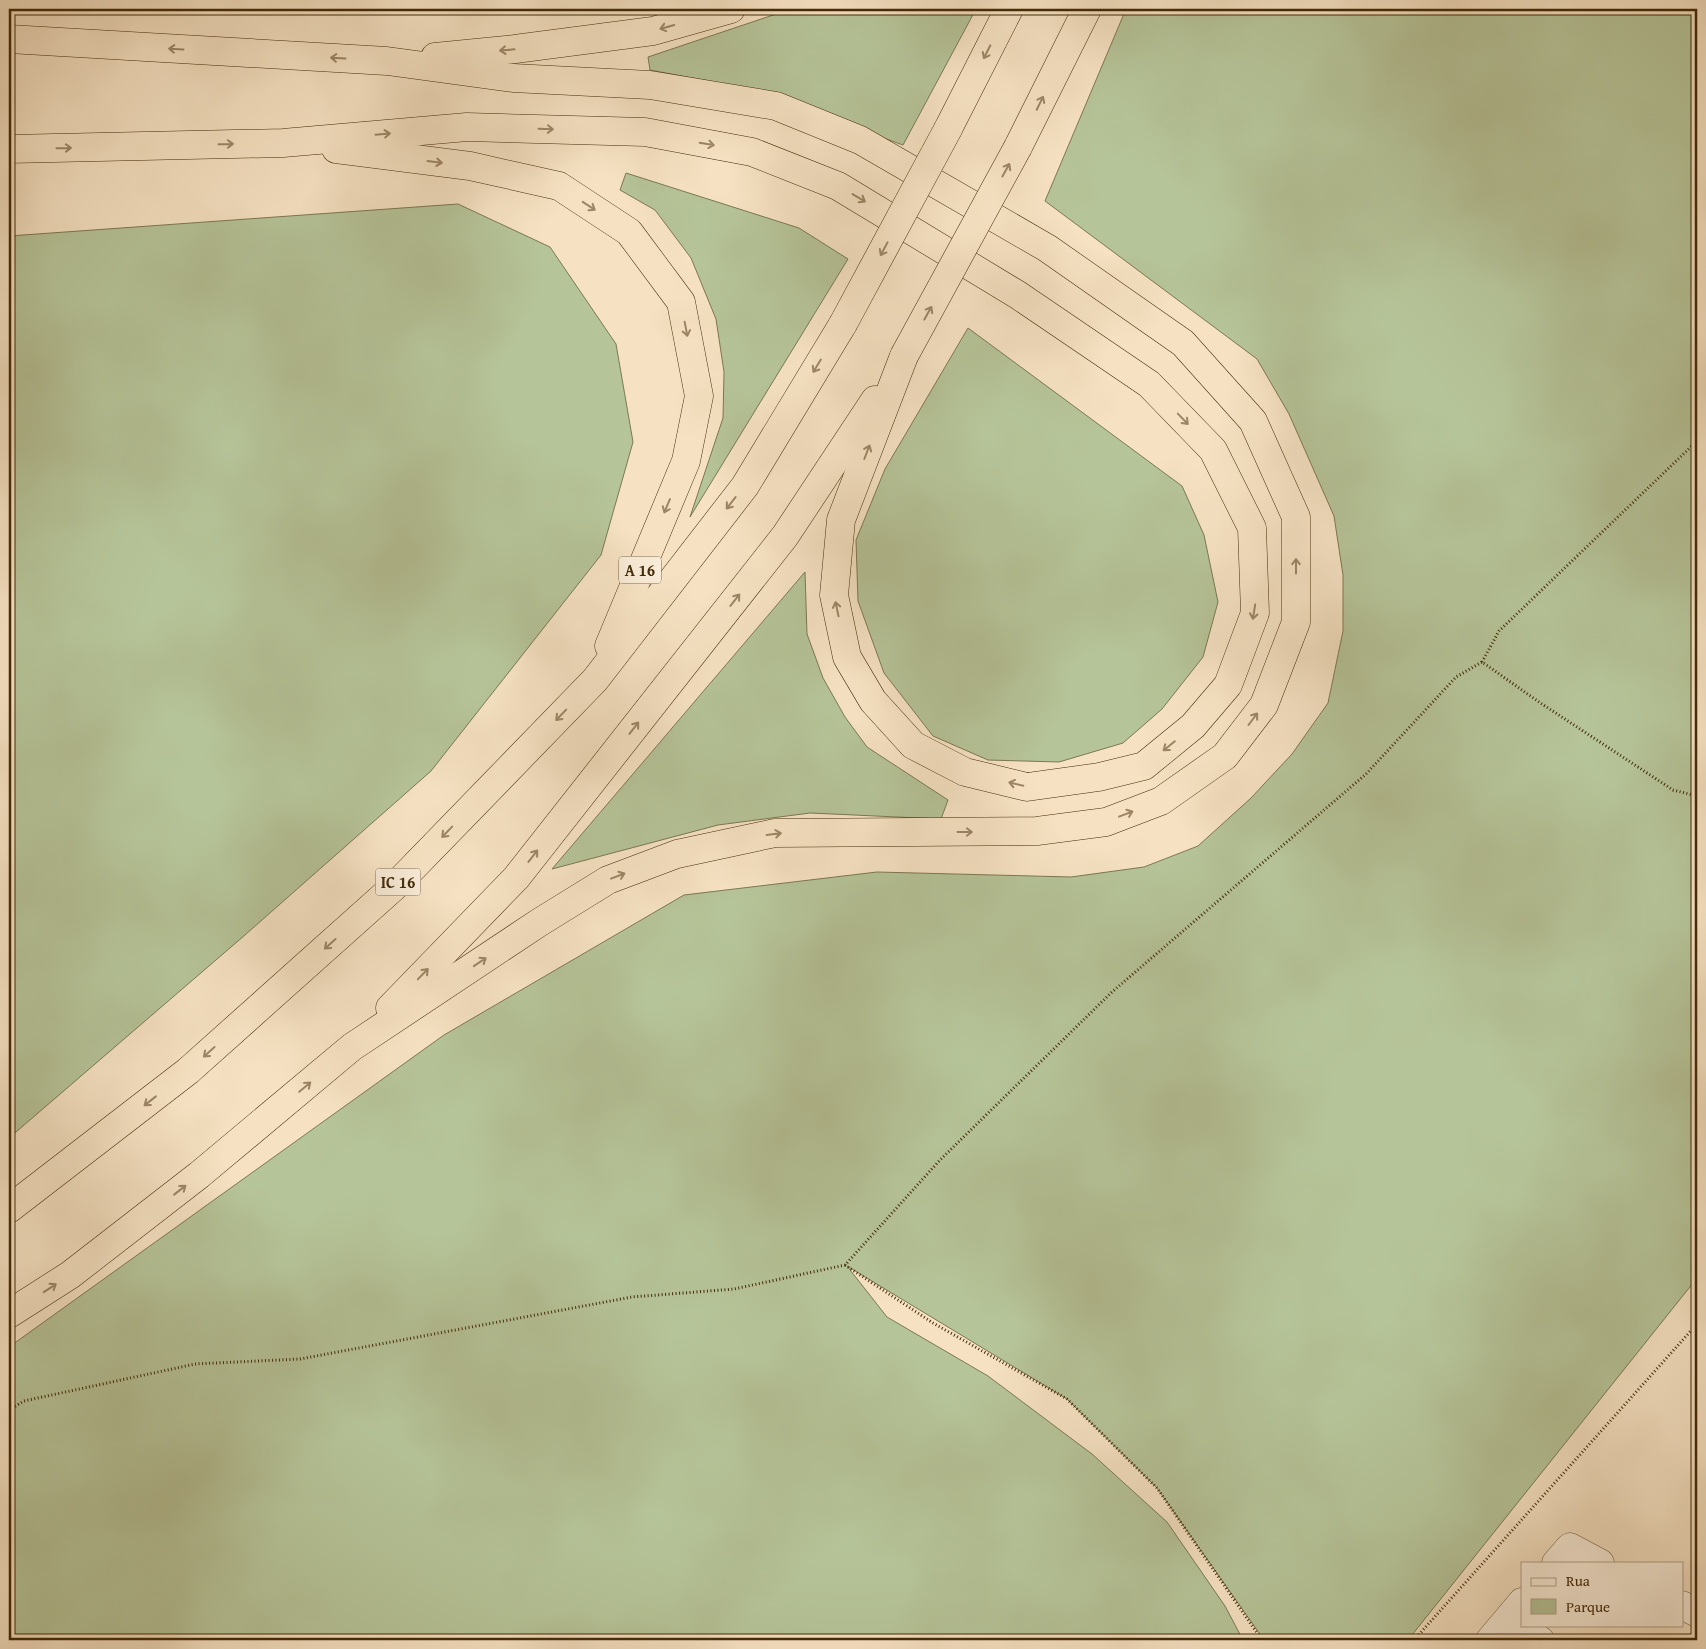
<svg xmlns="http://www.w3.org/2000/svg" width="1706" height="1649" font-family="'Gentium Book Plus',serif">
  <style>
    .green { fill: #b6c499; stroke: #7c7851 }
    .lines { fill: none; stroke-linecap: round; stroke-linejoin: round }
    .street-casing { stroke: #705938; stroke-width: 29 }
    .highway-casing { stroke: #432b09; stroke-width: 29 }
    .path { stroke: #432b09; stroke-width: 3; stroke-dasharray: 1 2.5; stroke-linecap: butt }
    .street { stroke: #f9ecd8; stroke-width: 28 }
    .highway { stroke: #f6e2c3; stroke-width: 28 }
    .highway-bridge-casing { stroke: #432b09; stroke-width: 29; stroke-linecap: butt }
    .highway-bridge { stroke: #f6e2c3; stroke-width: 28 }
    .oneway { stroke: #9c8666 }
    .labels { text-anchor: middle; stroke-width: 5; stroke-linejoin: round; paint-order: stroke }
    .shield { fill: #f9ecd8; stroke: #7a6547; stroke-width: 1 }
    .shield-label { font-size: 16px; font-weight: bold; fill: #432b09 }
  </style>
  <rect width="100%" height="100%" fill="#f6e2c3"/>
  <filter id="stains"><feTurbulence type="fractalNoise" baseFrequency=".004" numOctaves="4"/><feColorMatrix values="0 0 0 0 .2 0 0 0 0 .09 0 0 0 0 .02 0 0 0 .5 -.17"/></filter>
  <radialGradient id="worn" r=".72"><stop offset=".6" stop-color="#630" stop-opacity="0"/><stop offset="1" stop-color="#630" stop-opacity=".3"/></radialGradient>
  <!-- green -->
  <g class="green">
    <polygon points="401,9 607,9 599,12 464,14"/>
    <polygon points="791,9 976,9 903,145 746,88 650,70 648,57"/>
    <polygon points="1126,9 1697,9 1697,1278 1408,1640 1264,1640 1157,1488 1067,1399 847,1266 887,1317 988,1376 1092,1454 1167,1522 1225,1606 1243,1640 9,1640 9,1347 444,1035 684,895 877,872 1071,877 1144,867 1198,846 1251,798 1292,754 1328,703 1343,631 1343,575 1334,516 1289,414 1257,359 1045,201"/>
    <polygon points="626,173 799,228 848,259 690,517 723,418 724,372 716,319 691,258 655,210 620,190"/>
    <polygon points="458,204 550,247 616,344 633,442 601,555 431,771 245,935 9,1138 9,236"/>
    <polygon points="968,328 1182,486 1204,535 1218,602 1203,657 1162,709 1123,743 1059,762 988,760 933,736 884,673 858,601 856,540 885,469"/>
    <polygon points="805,572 807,634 823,678 845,717 867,747 948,800 941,819 810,813 718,825 552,869"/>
  </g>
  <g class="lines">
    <defs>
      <g id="street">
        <polyline points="1556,1563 1570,1547 1600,1563"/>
        <polyline points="1682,1605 1697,1613"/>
        <polyline points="1505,1623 1540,1640"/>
        <polyline points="1490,1640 1522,1602"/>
      </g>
      <g id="highway">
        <polyline points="9,39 387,61 513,78 650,85 776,106 860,140 1047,248 1183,343 1253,421 1296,517 1296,622 1264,705 1225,756 1161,801 1106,822 1037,831 775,833 677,854 608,880 540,922 352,1047 199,1175 70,1275 9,1314"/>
        <polyline points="435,57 515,49 653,31 731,9"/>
        <polyline points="948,129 1009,9"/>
        <polyline points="1018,147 1087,9"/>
        <polyline points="9,149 283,143 467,127 645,132 752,152 838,186 1018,295 1149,384 1213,450 1252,528 1255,613 1228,685 1193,726 1144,766 1099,777 1027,787 965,772 913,745 873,701 847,657 834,595 841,520 904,356"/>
        <polyline points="336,149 470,166 559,186 629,232 681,302 699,396 686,461 609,646"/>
        <polyline points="390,1008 516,878 785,536 875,400"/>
        <polyline points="9,1209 188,1071 396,885 595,680 745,486 843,324"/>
      </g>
    </defs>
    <!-- street casing -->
    <use href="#street" class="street-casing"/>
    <!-- highway casing -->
    <use href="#highway" class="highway-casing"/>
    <!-- path -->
    <g class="path">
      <polyline points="1482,662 1499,631 1697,441"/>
      <polyline points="845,1265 933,1323 1067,1399 1157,1488 1262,1640"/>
      <polyline points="9,1410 24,1401 195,1364 300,1359 632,1297 734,1289 845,1265 940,1160 1112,992 1366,774 1456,677 1482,662 1542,704 1673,790 1697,796"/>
      <polyline points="1414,1640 1697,1324"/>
    </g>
    <!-- street -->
    <use href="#street" class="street"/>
    <!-- highway -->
    <use href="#highway" class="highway"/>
    <defs>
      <g id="highway-bridge">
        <polyline points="843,324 948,129"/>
        <polyline points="904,356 1018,147"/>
      </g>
    </defs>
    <!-- highway-bridge casing -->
    <use href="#highway-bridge" class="highway-bridge-casing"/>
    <!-- highway-bridge -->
    <use href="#highway-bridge" class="highway-bridge"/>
  </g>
  <!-- one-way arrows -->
  <defs><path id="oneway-shaft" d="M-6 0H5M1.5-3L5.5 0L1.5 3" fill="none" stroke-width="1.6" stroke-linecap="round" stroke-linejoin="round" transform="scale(1.25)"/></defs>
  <g class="oneway">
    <use href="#oneway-shaft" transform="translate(667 27) rotate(164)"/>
    <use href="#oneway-shaft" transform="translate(176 49) rotate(-177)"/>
    <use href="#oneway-shaft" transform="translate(507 50) rotate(175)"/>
    <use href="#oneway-shaft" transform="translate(987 52) rotate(117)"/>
    <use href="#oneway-shaft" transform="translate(338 58) rotate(-177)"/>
    <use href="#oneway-shaft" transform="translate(1040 103) rotate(-64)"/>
    <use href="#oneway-shaft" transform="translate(546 129) rotate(2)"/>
    <use href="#oneway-shaft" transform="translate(383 134) rotate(-5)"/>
    <use href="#oneway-shaft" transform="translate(226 144) rotate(-1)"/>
    <use href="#oneway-shaft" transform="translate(707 144) rotate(10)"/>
    <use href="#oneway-shaft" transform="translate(64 148) rotate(-1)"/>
    <use href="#oneway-shaft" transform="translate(435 162) rotate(7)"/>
    <use href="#oneway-shaft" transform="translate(1006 170) rotate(-61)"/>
    <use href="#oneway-shaft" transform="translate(859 198) rotate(31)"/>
    <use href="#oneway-shaft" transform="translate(589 206) rotate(33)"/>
    <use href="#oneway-shaft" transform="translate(884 249) rotate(118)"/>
    <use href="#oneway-shaft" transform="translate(928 313) rotate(-61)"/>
    <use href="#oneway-shaft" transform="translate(686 329) rotate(79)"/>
    <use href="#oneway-shaft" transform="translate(817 366) rotate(121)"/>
    <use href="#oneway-shaft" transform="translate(1183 419) rotate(46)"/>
    <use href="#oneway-shaft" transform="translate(867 452) rotate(-69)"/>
    <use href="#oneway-shaft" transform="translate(731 503) rotate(128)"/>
    <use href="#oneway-shaft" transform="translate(667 506) rotate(113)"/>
    <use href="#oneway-shaft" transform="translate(1296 566) rotate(-90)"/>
    <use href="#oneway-shaft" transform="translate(735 600) rotate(-52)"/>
    <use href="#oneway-shaft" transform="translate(837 609) rotate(-102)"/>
    <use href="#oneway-shaft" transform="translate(1254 612) rotate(99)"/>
    <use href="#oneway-shaft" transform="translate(561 715) rotate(134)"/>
    <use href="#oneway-shaft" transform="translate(1253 719) rotate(-53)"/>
    <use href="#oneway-shaft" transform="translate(634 728) rotate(-52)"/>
    <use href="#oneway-shaft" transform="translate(1169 746) rotate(141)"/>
    <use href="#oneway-shaft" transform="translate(1016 784) rotate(-167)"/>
    <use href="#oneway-shaft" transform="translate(1126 814) rotate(-21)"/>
    <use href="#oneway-shaft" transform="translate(447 832) rotate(134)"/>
    <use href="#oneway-shaft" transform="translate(965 832)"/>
    <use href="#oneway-shaft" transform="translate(774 834) rotate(-7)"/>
    <use href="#oneway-shaft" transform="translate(533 856) rotate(-52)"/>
    <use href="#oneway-shaft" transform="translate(618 876) rotate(-21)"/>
    <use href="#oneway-shaft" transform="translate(330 944) rotate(138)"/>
    <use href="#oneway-shaft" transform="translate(480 962) rotate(-34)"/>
    <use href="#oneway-shaft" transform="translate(423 974) rotate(-46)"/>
    <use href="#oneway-shaft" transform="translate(209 1052) rotate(138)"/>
    <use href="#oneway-shaft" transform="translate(305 1087) rotate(-40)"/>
    <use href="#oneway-shaft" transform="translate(150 1101) rotate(142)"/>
    <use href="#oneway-shaft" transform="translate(180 1190) rotate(-38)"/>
    <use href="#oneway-shaft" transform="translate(50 1288) rotate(-33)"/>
  </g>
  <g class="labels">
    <!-- shield labels -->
    <g class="shield">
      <rect x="619" y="556.5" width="42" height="27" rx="4"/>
      <rect x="375.5" y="868.5" width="45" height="27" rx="4"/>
    </g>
    <g class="shield-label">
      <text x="640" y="576">A 16</text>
      <text x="398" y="888">IC 16</text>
    </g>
  </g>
  <!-- margin -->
  <rect width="1706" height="1649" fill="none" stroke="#f6e2c3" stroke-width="30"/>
  <rect x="10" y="10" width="1686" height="1629" fill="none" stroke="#432b09" stroke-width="2.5"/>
  <rect x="15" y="15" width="1676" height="1619" fill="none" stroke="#432b09"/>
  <!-- legend -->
  <rect x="1521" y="1562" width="162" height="65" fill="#f9ecd8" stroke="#b09f85"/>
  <rect x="1531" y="1578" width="25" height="8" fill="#f9ecd8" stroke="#b09f85"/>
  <text x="1566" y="1586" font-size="15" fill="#432b09">Rua</text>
  <rect x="1531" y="1599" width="25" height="15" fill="#b6c499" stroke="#b09f85"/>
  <text x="1566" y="1612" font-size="15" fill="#432b09">Parque</text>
  <rect width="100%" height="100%" filter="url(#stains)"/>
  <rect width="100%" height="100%" fill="url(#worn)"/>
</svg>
